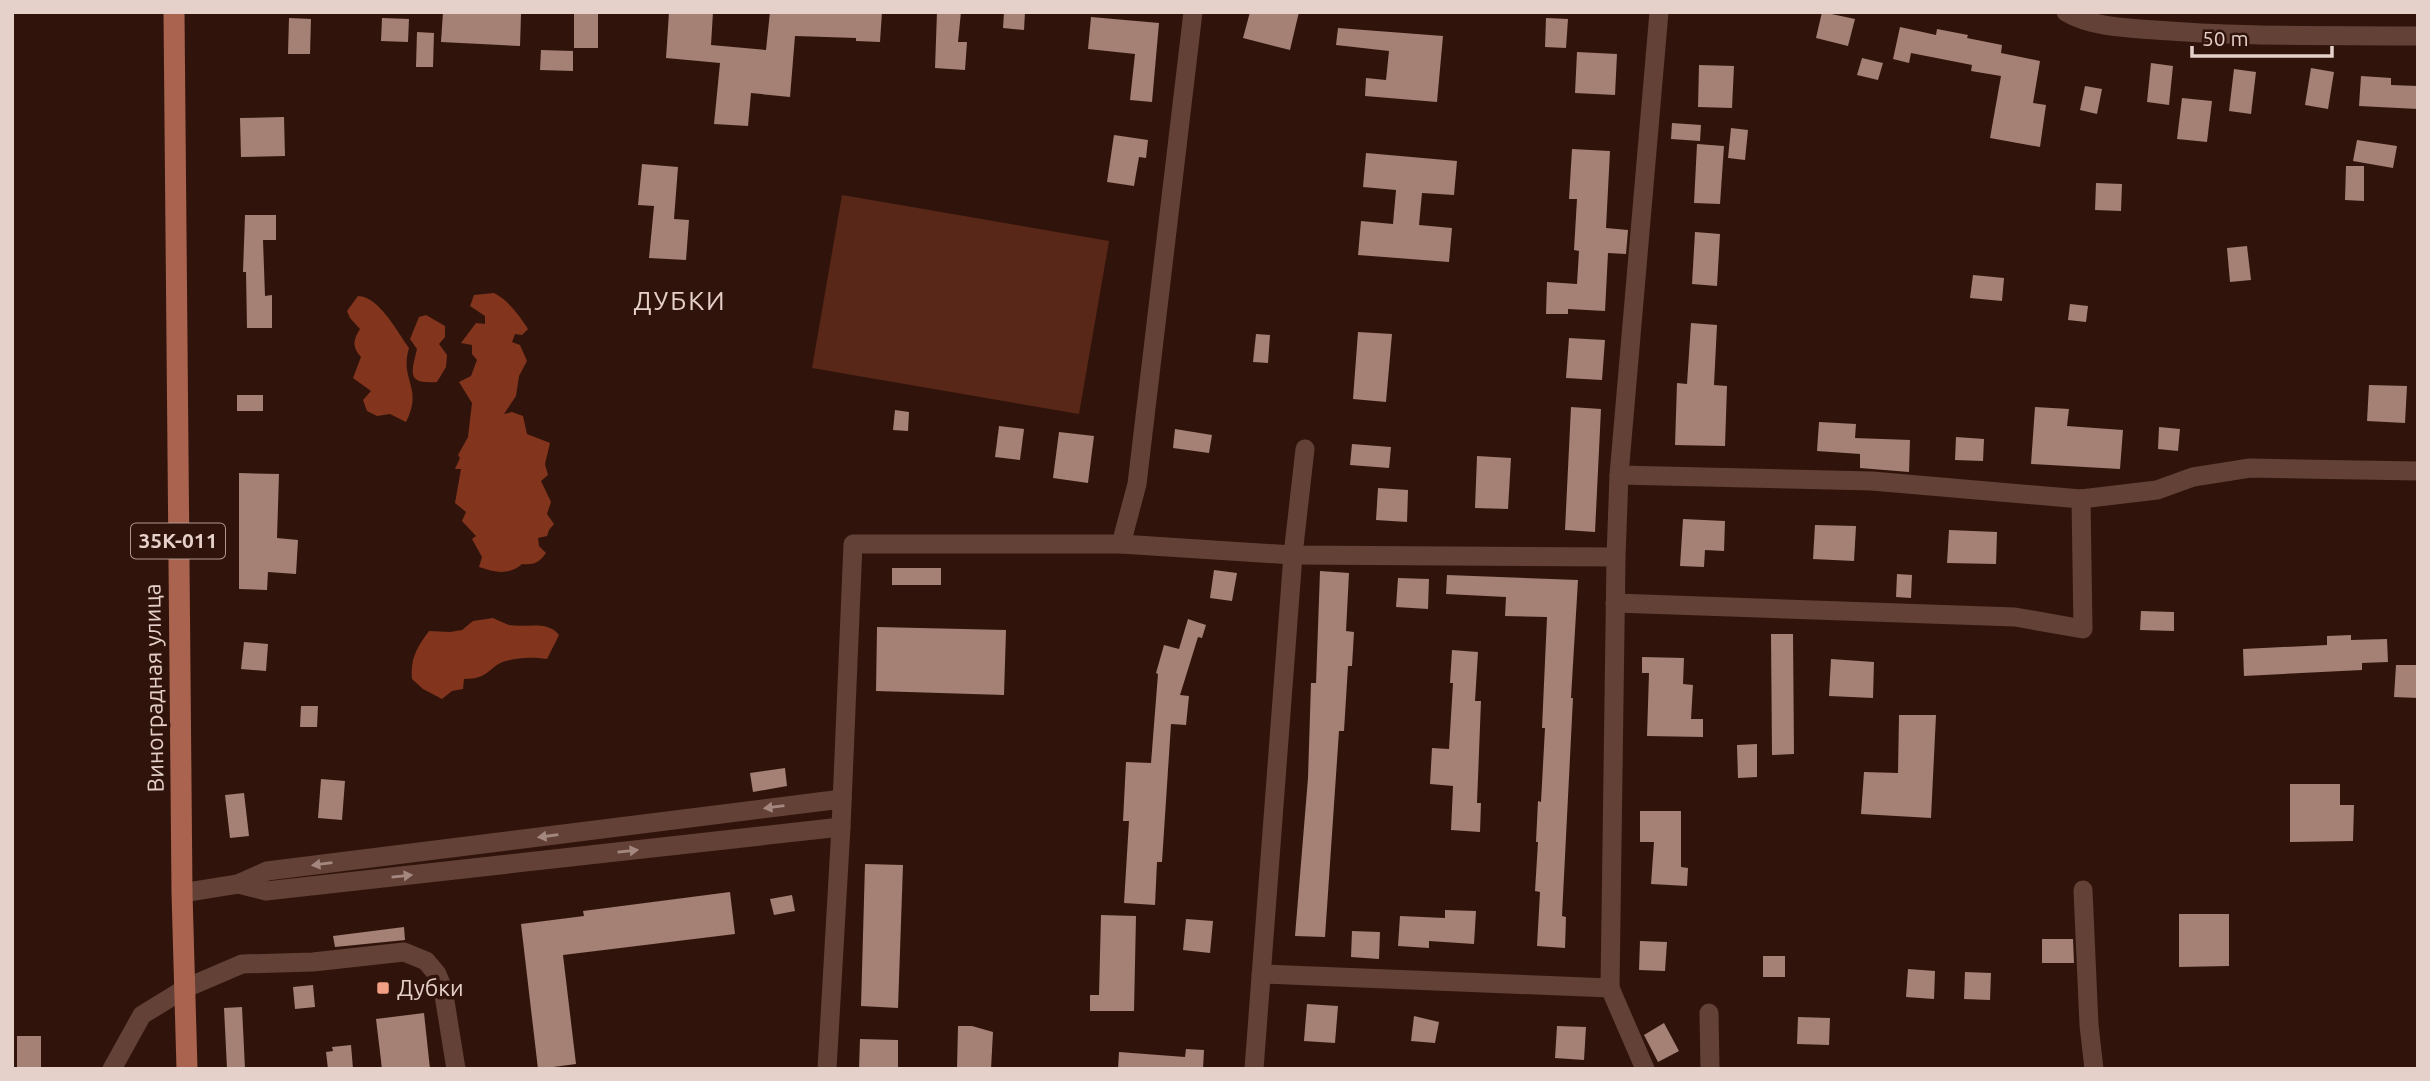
<svg xmlns="http://www.w3.org/2000/svg" width="2430" height="1081" font-family="Ubuntu,sans-serif">
  <style>
    .green { fill: #582718 }
    .forest { fill: #82341c }
    .building { fill: #a48075 }
    .lines { fill: none; stroke-linecap: round; stroke-linejoin: round }
    .street { stroke: #634137; stroke-width: 19 }
    .primary { stroke: #a9634e; stroke-width: 21 }
    .oneway { fill: #a48880 }
    .poi-dot { fill: #f39f85; stroke: #30140b; stroke-width: 2.5 }
    .labels { text-anchor: middle; stroke-width: 7; stroke-linejoin: round; paint-order: stroke }
    .shield { fill: #30140b; stroke: #af9891; stroke-width: 2 }
    .shield-label { font-size: 21px; font-weight: bold; fill: #e5d0ca }
    .street-label { font-size: 23px; fill: #e5d0ca; stroke: #30140b }
    .poi-label { font-size: 23px; fill: #e5d0ca; stroke: #30140b; text-anchor: start }
    .quarter-label { font-size: 26px; letter-spacing: 2px; fill: #e5d0ca; stroke: #30140b }
  </style>
  <rect width="100%" height="100%" fill="#30140b"/>
  <!-- green -->
  <polygon class="green" points="842,195 1109,241 1079,414 812,368"/>
  <!-- forest -->
  <g class="forest">
    <path d="M494 293C508 300 519 315 528 329L522 335 515 334 512 342 520 345 527 361 519 376 516 396 504 414 512 412 523 416 527 434 550 443 545 464 548 475 541 481 551 502 547 514 554 524 549 530 547 536 538 538 539 546 546 553C539 563 534 565 522 564 509 576 494 572 479 567L482 557 472 539 476 536 462 521 466 512 455 503 461 469H455L460 458 458 455 468 437 472 403 459 382 471 376 477 360 472 354V345L461 343 476 323 485 324V316L470 306 474 295Z"/>
    <path d="M358 296C380 297 397 332 409 348 399 380 424 388 406 422L390 414 377 416 367 411 363 400 371 391 353 378 361 357C352 347 353 340 360 329L350 318 347 311Z"/>
    <path d="M426 315 445 326V337L439 344 447 355 446 367 437 382C407 384 411 374 417 349L410 339 419 317Z"/>
    <path d="M493 618C498 620 503 623 509 625 526 628 548 620 559 635L547 659C534 657 519 657 506 661 489 665 491 679 464 679L463 689 452 691 442 699 423 689 412 679C410 659 417 647 429 631L450 632 462 630 473 621Z"/>
  </g>
  <!-- building -->
  <g class="building">
    <polygon points="443,12 521,14 520,46 441,42"/>
    <polygon points="669,12 713,12 711,45 766,50 770,12 882,12 880,42 856,41 856,38 795,36 790,97 751,93 748,126 714,124 720,63 666,58"/>
    <polygon points="937,12 961,12 958,42 967,42 965,70 935,68"/>
    <polygon points="1004,12 1025,12 1024,30 1003,28"/>
    <polygon points="1250,12 1299,12 1290,50 1243,38"/>
    <polygon points="1822,12 1855,19 1848,46 1816,38"/>
    <rect x="574" y="14" width="24" height="34"/>
    <polygon points="1091,17 1159,23 1152,102 1130,100 1135,54 1088,49"/>
    <polygon points="289,18 311,19 310,54 288,54"/>
    <polygon points="382,18 409,19 408,42 381,41"/>
    <polygon points="1546,18 1568,19 1566,48 1545,47"/>
    <polygon points="1900,27 1936,35 1937,29 1968,35 1967,38 2002,45 2001,53 2040,61 2033,103 2046,105 2040,147 1990,138 2001,76 1971,71 1972,65 1911,53 1909,63 1893,59"/>
    <polygon points="1338,28 1443,36 1437,102 1365,96 1366,78 1386,80 1389,51 1336,45"/>
    <polygon points="417,32 434,33 433,67 416,67"/>
    <polygon points="541,50 573,51 573,71 540,70"/>
    <polygon points="1577,52 1617,54 1615,95 1575,93"/>
    <polygon points="1862,58 1883,63 1878,80 1857,75"/>
    <polygon points="2151,63 2173,66 2169,105 2147,102"/>
    <polygon points="1699,65 1734,66 1732,108 1698,107"/>
    <polygon points="2311,68 2334,72 2328,109 2305,105"/>
    <polygon points="2234,69 2256,72 2251,114 2229,111"/>
    <polygon points="2361,76 2391,78 2391,85 2418,86 2418,109 2359,106"/>
    <polygon points="2085,86 2102,89 2097,114 2080,110"/>
    <polygon points="2182,98 2212,101 2207,142 2177,139"/>
    <polygon points="284,117 285,156 241,157 240,118"/>
    <polygon points="1672,123 1701,125 1700,141 1671,139"/>
    <polygon points="1731,128 1748,130 1745,160 1728,158"/>
    <polygon points="1114,135 1148,140 1146,158 1139,157 1134,186 1107,182"/>
    <polygon points="2357,140 2397,146 2393,168 2353,161"/>
    <polygon points="1697,144 1724,146 1720,204 1694,203"/>
    <polygon points="1572,149 1610,151 1606,228 1628,230 1626,254 1608,253 1605,311 1568,309 1568,314 1546,314 1547,282 1577,284 1579,251 1574,250 1577,199 1569,199"/>
    <polygon points="1366,153 1457,161 1454,195 1422,193 1419,225 1452,228 1449,262 1358,255 1361,221 1393,224 1396,190 1363,187"/>
    <polygon points="642,164 678,167 674,219 689,220 686,260 649,258 654,206 638,205"/>
    <polygon points="2346,166 2364,166 2364,201 2345,200"/>
    <polygon points="2096,183 2122,184 2121,211 2095,210"/>
    <polygon points="245,215 276,215 276,240 263,240 265,296 272,295 272,328 247,328 246,272 243,272"/>
    <polygon points="1695,232 1720,234 1717,286 1692,284"/>
    <polygon points="2247,246 2251,280 2230,282 2227,248"/>
    <polygon points="1973,275 2004,278 2002,301 1970,298"/>
    <polygon points="2070,304 2088,306 2086,322 2068,320"/>
    <polygon points="1691,323 1717,325 1714,385 1727,386 1725,446 1675,445 1677,383 1687,384"/>
    <polygon points="1358,332 1392,334 1386,402 1353,399"/>
    <polygon points="1256,334 1270,335 1268,363 1253,362"/>
    <polygon points="1569,338 1605,340 1602,380 1566,378"/>
    <polygon points="2369,385 2407,386 2405,423 2367,421"/>
    <rect x="237" y="395" width="26" height="16"/>
    <polygon points="1571,407 1601,409 1595,532 1565,530"/>
    <polygon points="2035,407 2069,409 2067,426 2123,430 2120,469 2031,464"/>
    <polygon points="895,410 909,412 908,431 893,430"/>
    <polygon points="1819,422 1856,424 1855,438 1910,440 1909,472 1860,468 1860,454 1817,451"/>
    <polygon points="999,426 1024,429 1020,460 995,457"/>
    <polygon points="2159,427 2180,429 2178,451 2158,449"/>
    <polygon points="1175,429 1212,435 1209,453 1173,448"/>
    <polygon points="1059,432 1094,436 1088,483 1053,478"/>
    <polygon points="1956,437 1984,439 1983,461 1955,460"/>
    <polygon points="1352,444 1391,447 1389,468 1350,465"/>
    <polygon points="1477,456 1511,458 1508,509 1475,508"/>
    <polygon points="239,473 279,474 277,538 298,540 296,574 268,572 267,590 239,589"/>
    <polygon points="1378,488 1408,490 1407,522 1376,520"/>
    <polygon points="1683,519 1725,521 1724,551 1705,550 1704,567 1680,566"/>
    <polygon points="1815,525 1856,526 1854,561 1813,559"/>
    <polygon points="1949,530 1997,532 1996,564 1947,563"/>
    <rect x="892" y="568" width="49" height="17"/>
    <polygon points="1214,570 1237,573 1232,601 1210,598"/>
    <polygon points="1320,571 1349,573 1346,631 1354,632 1352,666 1348,666 1344,731 1339,731 1325,937 1295,936 1308,778 1311,683 1316,683"/>
    <polygon points="1897,574 1912,575 1911,598 1896,597"/>
    <polygon points="1447,575 1578,580 1571,698 1573,698 1562,916 1566,917 1565,948 1537,946 1540,892 1535,891 1538,842 1536,842 1538,801 1541,802 1545,728 1542,728 1547,617 1505,616 1506,597 1446,594"/>
    <polygon points="1398,578 1429,579 1428,609 1396,607"/>
    <polygon points="2141,611 2174,612 2174,631 2140,630"/>
    <polygon points="1188,619 1206,625 1202,638 1198,637 1180,695 1189,696 1186,725 1171,724 1162,862 1157,862 1155,905 1124,903 1129,821 1123,821 1126,762 1151,763 1158,674 1156,673 1164,645 1179,649"/>
    <polygon points="877,627 1006,630 1004,695 876,691"/>
    <polygon points="1771,634 1793,634 1794,754 1772,755"/>
    <polygon points="2351,635 2351,640 2387,639 2388,662 2362,663 2362,670 2244,676 2243,649 2327,645 2327,636"/>
    <polygon points="244,642 268,644 266,671 241,669"/>
    <polygon points="1452,650 1478,652 1475,701 1481,701 1477,803 1481,803 1480,832 1451,830 1453,786 1430,784 1432,748 1449,749 1453,683 1450,683"/>
    <polygon points="1642,657 1684,658 1683,684 1693,685 1691,719 1703,719 1703,737 1647,736 1649,673 1642,673"/>
    <polygon points="1831,659 1874,662 1873,698 1829,696"/>
    <polygon points="2396,665 2418,665 2418,698 2394,697"/>
    <polygon points="301,706 318,706 317,727 300,727"/>
    <polygon points="1899,715 1936,715 1931,818 1861,814 1864,772 1898,773"/>
    <polygon points="1757,744 1757,777 1738,778 1737,745"/>
    <polygon points="785,768 787,786 753,792 750,773"/>
    <polygon points="321,779 345,781 342,820 318,818"/>
    <polygon points="2290,784 2340,784 2340,805 2354,805 2353,841 2290,842"/>
    <polygon points="244,793 249,836 230,838 225,795"/>
    <polygon points="1640,811 1681,811 1681,867 1688,868 1687,886 1651,884 1654,842 1640,842"/>
    <polygon points="865,864 903,865 898,1008 861,1006"/>
    <polygon points="730,892 735,934 563,955 576,1064 538,1069 521,924 584,916 583,911"/>
    <polygon points="792,895 795,911 774,915 770,899"/>
    <polygon points="1445,910 1476,911 1474,944 1429,941 1429,948 1398,946 1400,916 1445,918"/>
    <polygon points="2179,914 2229,914 2229,966 2179,967"/>
    <polygon points="1101,915 1136,916 1134,1011 1090,1011 1090,995 1099,995"/>
    <polygon points="1186,919 1213,921 1210,953 1183,950"/>
    <polygon points="404,927 405,940 335,947 333,936"/>
    <polygon points="1352,931 1380,932 1379,959 1351,957"/>
    <polygon points="2042,939 2073,939 2074,963 2042,963"/>
    <polygon points="1640,941 1667,942 1665,971 1639,970"/>
    <rect x="1763" y="956" width="22" height="21"/>
    <polygon points="1908,969 1935,971 1934,999 1906,997"/>
    <polygon points="1965,972 1991,973 1990,1000 1964,999"/>
    <polygon points="313,985 315,1007 295,1009 293,987"/>
    <polygon points="1307,1004 1338,1006 1335,1043 1304,1041"/>
    <polygon points="242,1007 245,1069 227,1069 224,1008"/>
    <polygon points="424,1013 430,1069 382,1069 376,1019"/>
    <polygon points="1414,1016 1439,1022 1435,1043 1411,1041"/>
    <polygon points="1798,1017 1830,1018 1829,1045 1797,1044"/>
    <polygon points="1664,1023 1679,1051 1658,1062 1644,1035"/>
    <polygon points="958,1026 972,1026 993,1032 991,1069 957,1069"/>
    <polygon points="1557,1026 1586,1027 1584,1060 1555,1058"/>
    <rect x="17" y="1036" width="24" height="33"/>
    <polygon points="860,1039 898,1040 898,1069 859,1069"/>
    <polygon points="351,1045 353,1069 328,1069 326,1052 333,1051 332,1047"/>
    <polygon points="1186,1049 1204,1050 1203,1069 1118,1069 1119,1052 1185,1057"/>
  </g>
  <g class="lines">
    <!-- street -->
    <g class="street">
      <path d="M2066 12C2091 27 2127 28 2155 30 2242 37 2330 35 2418 36"/>
      <polyline points="1619,475 1872,481 2081,499"/>
      <polyline points="1121,544 1137,484 1193,12"/>
      <polyline points="1615,603 2015,617 2083,629 2081,499 2157,490 2193,477 2250,468 2418,471"/>
      <polyline points="238,884 266,891 841,827"/>
      <polyline points="2083,890 2089,1025 2094,1069"/>
      <polyline points="182,893 238,884 267,871 842,799"/>
      <polyline points="1261,974 1610,988 1616,557 1619,475 1659,12"/>
      <polyline points="1610,988 1645,1069"/>
      <polyline points="1709,1013 1710,1069"/>
      <polyline points="112,1069 142,1015 186,988 242,964 313,962 404,952 426,961 437,974 443,989 456,1069"/>
      <polyline points="827,1069 841,827 853,544 1121,544 1293,555 1616,557"/>
      <polyline points="1254,1069 1293,555 1305,449"/>
    </g>
    <!-- primary -->
    <polyline class="primary" points="174,12 182,893 187,1069"/>
  </g>
  <!-- one-way arrows -->
  <defs><path id="oneway-solid" d="M-6-.8H1V-3.2L6.5 0L1 3.2V.8H-6Z" transform="scale(1.75)"/></defs>
  <g class="oneway">
    <use href="#oneway-solid" transform="translate(774 807) rotate(173)"/>
    <use href="#oneway-solid" transform="translate(548 836) rotate(172)"/>
    <use href="#oneway-solid" transform="translate(628 851) rotate(-6)"/>
    <use href="#oneway-solid" transform="translate(322 864) rotate(173)"/>
    <use href="#oneway-solid" transform="translate(402 876) rotate(-6)"/>
  </g>
  <!-- markers -->
  <rect class="poi-dot" x="376" y="981" width="14" height="14" rx="3.5"/>
  <g class="labels">
    <!-- shield labels -->
    <rect class="shield" x="131" y="523.5" width="94" height="35" rx="5"/>
    <g class="shield-label">
      <text x="178" y="548">35К-011</text>
    </g>
    <!-- street labels -->
    <g class="street-label">
      <text transform="translate(154 688) rotate(-91)" y="8">Виноградная улица</text>
    </g>
    <!-- poi labels -->
    <g class="poi-label">
      <text x="397" y="996">Дубки</text>
    </g>
    <!-- quarter labels -->
    <g class="quarter-label">
      <text x="680" y="310">ДУБКИ</text>
    </g>
  </g>
  <!-- border -->
  <rect width="2430" height="1081" fill="none" stroke="#e5d0ca" stroke-width="28"/>
  <!-- scale -->
  <path d="M2192 46v10h140v-10" fill="none" stroke="#e5d0ca" stroke-width="3.5"/>
  <text x="2202" y="46" font-size="21" fill="#e5d0ca" stroke="#30140b" stroke-width="5" paint-order="stroke">50 m</text>
</svg>
